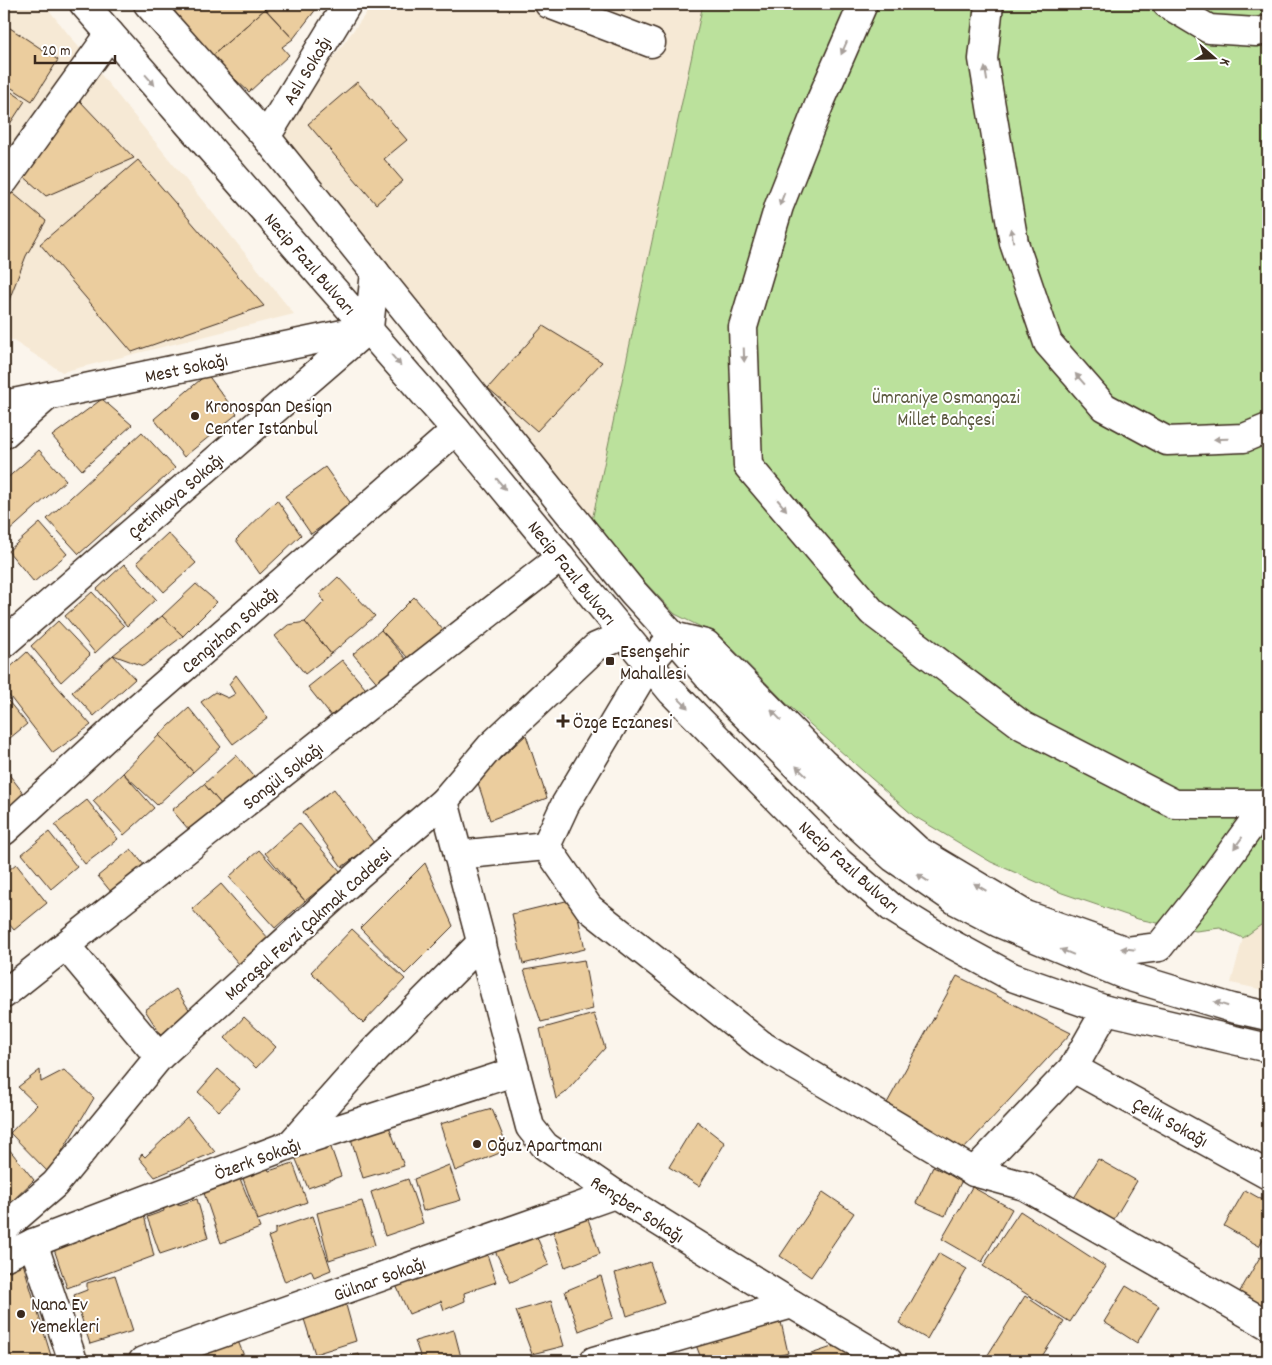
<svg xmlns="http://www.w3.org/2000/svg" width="1272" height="1365" font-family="Dekko,sans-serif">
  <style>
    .built { fill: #f6e9d5 }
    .green { fill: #bbe19c; stroke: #7b865d }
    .building { fill: #ebcd9e; stroke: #3b2a1e }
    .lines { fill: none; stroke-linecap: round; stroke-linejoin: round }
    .minor-casing { stroke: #3b2a1e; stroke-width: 31 }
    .major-casing { stroke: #3b2a1e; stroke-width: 31 }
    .minor { stroke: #fff; stroke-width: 28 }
    .major { stroke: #fff; stroke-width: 28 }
    .oneway { fill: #a79f9a }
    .poi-dot { fill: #3b2a1e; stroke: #fff; stroke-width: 2 }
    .labels { text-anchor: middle; stroke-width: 4; stroke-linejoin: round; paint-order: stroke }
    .street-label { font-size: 19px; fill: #3b2a1e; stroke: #fff }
    .park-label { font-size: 19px; fill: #5b583e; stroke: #fff }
    .poi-label { font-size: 19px; fill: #3b2a1e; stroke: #fff; text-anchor: start }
  </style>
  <rect width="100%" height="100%" fill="#fbf5ec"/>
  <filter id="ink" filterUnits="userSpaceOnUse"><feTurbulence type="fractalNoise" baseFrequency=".02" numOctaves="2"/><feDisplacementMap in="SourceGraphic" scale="10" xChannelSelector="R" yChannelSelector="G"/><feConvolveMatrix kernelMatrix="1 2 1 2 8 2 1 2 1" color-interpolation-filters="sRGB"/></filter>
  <g filter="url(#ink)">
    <!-- built -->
    <g class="built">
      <polygon points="4,4 44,4 294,314 62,372 4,335"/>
      <polygon points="373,4 703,4 591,525 266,148"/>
      <polygon points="1268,920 1268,991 1231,983 1243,938"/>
    </g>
    <!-- green -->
    <polygon class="green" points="703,4 1268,4 1268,920 1243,938 1220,928 1196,931 1138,919 1062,893 991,862 914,816 786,703 721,637 675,614 591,525"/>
    <!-- building -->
    <g class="building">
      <polygon points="169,4 261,4 265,9 211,57"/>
      <polygon points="261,4 320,4 293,39"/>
      <polygon points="265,9 293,39 282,47 289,55 249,92 211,57"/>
      <polygon points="4,24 58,60 32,101 4,83"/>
      <polygon points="357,82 407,140 384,159 403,181 376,204 308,124"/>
      <polygon points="4,87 25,101 4,133"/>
      <polygon points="80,101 134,158 46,196 21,174"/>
      <polygon points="138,160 264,306 132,352 40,244"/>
      <polygon points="8,189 46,221 26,256 4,313 4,195"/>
      <polygon points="543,326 602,362 537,431 488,388"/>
      <polygon points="207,374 237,414 184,457 154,419"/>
      <polygon points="102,399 132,425 82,470 52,436"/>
      <polygon points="142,432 175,468 79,554 47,519"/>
      <polygon points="39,450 66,480 7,533 4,529 4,481"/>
      <polygon points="325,467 352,505 311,534 285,496"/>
      <polygon points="277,500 301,535 260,574 236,540"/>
      <polygon points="40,523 67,554 34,582 8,551"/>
      <polygon points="168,533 196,563 164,592 137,562"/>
      <polygon points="124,564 156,599 127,626 97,589"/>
      <polygon points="338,577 375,616 331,654 305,622 324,602 320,594"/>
      <polygon points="196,584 217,602 183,636 162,616"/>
      <polygon points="92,592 124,626 95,653 65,616"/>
      <polygon points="414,597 445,632 411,661 381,630"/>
      <polygon points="162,616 183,636 143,666 113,655"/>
      <polygon points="58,621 90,655 61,682 31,646"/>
      <polygon points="305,622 331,654 305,674 275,636 288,625"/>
      <polygon points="381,630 413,667 385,692 353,654"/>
      <polygon points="27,652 91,725 53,753 4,689 4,673"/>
      <polygon points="113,655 135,679 94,716 72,692"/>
      <polygon points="342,660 374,699 340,727 308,687"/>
      <polygon points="236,675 268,718 233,744 201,702 215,692 228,698 235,694 229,684"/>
      <polygon points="4,696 27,724 4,743"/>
      <polygon points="189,708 221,747 193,772 159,735"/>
      <polygon points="159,735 193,772 157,805 123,773"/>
      <polygon points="526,735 547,798 490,820 477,780"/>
      <polygon points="236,755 259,782 226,810 204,784"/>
      <polygon points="4,768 31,803 4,825"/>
      <polygon points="123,773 154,808 124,835 93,801"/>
      <polygon points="204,784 226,810 195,837 172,810"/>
      <polygon points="334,789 374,843 342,867 303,812"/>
      <polygon points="87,800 118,839 85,864 55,825"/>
      <polygon points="299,823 341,872 305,901 265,853"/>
      <polygon points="49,832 77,867 51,889 22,854"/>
      <polygon points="131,849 149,871 116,898 98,876"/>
      <polygon points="259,850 305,901 275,928 229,877"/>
      <polygon points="425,863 453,926 405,974 360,928"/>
      <polygon points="16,864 47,903 14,930 4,918 4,874"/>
      <polygon points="221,884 269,939 239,964 192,909"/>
      <polygon points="574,899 585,949 523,964 512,914"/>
      <polygon points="352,929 405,979 363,1023 311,972"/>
      <polygon points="584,960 593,1009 541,1022 524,970"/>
      <polygon points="957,976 1071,1033 963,1150 887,1103"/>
      <polygon points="176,989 192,1014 161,1035 145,1010"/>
      <polygon points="594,1014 605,1048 565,1093 556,1099 540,1029"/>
      <polygon points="244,1017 276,1047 256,1068 225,1038"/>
      <polygon points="218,1069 240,1089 219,1111 198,1092"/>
      <polygon points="40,1070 41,1082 64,1070 94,1098 49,1173 10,1133 37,1105 18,1087"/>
      <polygon points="492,1109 504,1139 512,1148 455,1171 440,1124"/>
      <polygon points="187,1117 215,1152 155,1177 139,1158 142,1154 145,1157"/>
      <polygon points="387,1121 404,1166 363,1178 349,1132"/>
      <polygon points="697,1121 725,1143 699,1186 669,1167"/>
      <polygon points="328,1139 341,1176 308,1188 292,1150"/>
      <polygon points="4,1143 34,1180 5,1208 4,1206"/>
      <polygon points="1098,1159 1137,1181 1113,1221 1074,1198"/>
      <polygon points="265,1162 269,1171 293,1163 307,1202 258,1220 241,1173"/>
      <polygon points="449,1165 461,1200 423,1211 414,1179"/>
      <polygon points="933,1167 962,1180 945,1216 916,1203"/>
      <polygon points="239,1176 260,1228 221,1243 204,1193"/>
      <polygon points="408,1179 423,1223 385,1236 371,1192"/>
      <polygon points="972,1187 1012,1209 982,1262 942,1239"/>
      <polygon points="1245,1190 1268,1203 1268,1230 1259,1246 1224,1226"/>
      <polygon points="823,1192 854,1213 811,1277 780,1256"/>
      <polygon points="176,1197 179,1205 197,1199 208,1238 160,1254 147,1217 164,1211 162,1201"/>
      <polygon points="362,1201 375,1245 329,1260 317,1213"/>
      <polygon points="142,1207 154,1256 67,1288 51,1240"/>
      <polygon points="1020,1211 1106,1267 1070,1322 983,1266"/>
      <polygon points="586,1213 600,1254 565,1267 551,1225"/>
      <polygon points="313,1216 331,1270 314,1277 311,1270 285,1282 268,1237 275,1234 275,1229"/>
      <polygon points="536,1235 549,1265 511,1282 495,1251"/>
      <polygon points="485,1248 496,1282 464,1293 465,1301 444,1310 441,1301 409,1314 395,1283"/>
      <polygon points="939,1253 967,1269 927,1339 899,1323"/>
      <polygon points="1260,1257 1268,1261 1268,1310 1239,1293"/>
      <polygon points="22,1260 52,1359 39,1361 4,1361 4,1269"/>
      <polygon points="650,1262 664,1303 627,1316 615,1273"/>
      <polygon points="115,1275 133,1331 90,1344 74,1295 87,1290 87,1283"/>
      <polygon points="601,1276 613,1318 579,1331 565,1291"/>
      <polygon points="1126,1286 1159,1306 1137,1343 1104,1322"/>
      <polygon points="1025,1296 1064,1322 1039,1361 984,1361"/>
      <polygon points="551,1301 564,1346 532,1354 516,1311"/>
      <polygon points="346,1305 356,1341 315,1354 304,1319"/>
      <polygon points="768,1317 769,1326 781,1322 788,1353 763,1361 702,1361 696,1345"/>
      <polygon points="454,1330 462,1361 422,1361 415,1341"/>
      <polygon points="238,1341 246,1361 175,1361"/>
      <polygon points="850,1341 877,1361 803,1361 802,1357"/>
      <polygon points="359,1354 361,1361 335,1361"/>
    </g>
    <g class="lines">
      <defs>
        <g id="minor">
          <polyline points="549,4 651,43"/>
          <polyline points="863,4 821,100 779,206 743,327 748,466 872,612 1023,726 1175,804 1267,804"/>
          <polyline points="989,4 983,59 1014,243 1048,343 1104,407 1167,441 1244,438 1268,428"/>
          <polyline points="1167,4 1209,29 1256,32 1268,30"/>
          <polyline points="266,137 347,4"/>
          <polyline points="4,181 110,34"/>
          <polyline points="369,328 375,272"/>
          <polyline points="4,405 367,329"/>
          <polyline points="4,434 45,398"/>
          <polyline points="4,643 369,328"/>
          <polyline points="444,801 530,1127 545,1146 615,1194 792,1304 888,1361"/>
          <polyline points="1268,802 1204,890 1159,947 1127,951 1026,915 917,850 824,764 706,644 673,636 649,664 565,805 546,846 589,908 763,1046 974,1172 1025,1186 1268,1325"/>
          <polyline points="4,831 133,712 456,430"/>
          <polyline points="458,855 546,846"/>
          <polyline points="66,946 159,1057"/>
          <polyline points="4,994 375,700 386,693 561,557"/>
          <polyline points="1073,1068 1268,1175"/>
          <polyline points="291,1144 371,1054 482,942"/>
          <polyline points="974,1172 1073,1068 1106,1010"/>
          <polyline points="4,1228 55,1184 159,1057 358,875 444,801 490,747 596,647 624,635"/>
          <polyline points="33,1243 73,1361"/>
          <polyline points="4,1257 33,1243 289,1145 514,1072"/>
          <polyline points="143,1361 615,1194"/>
          <polyline points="594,1361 792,1304"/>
        </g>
        <g id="major">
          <polyline points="84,4 456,430 672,692 840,863 891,907 946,941 1012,977 1106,1010 1268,1048"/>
          <polyline points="148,4 266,137 632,591 673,636 719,689 841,810 894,858 955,900 999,923 1127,976 1232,1008 1268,1016"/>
        </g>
      </defs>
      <!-- minor casing -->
      <use href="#minor" class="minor-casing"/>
      <!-- major casing -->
      <use href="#major" class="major-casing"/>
      <!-- minor -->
      <use href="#minor" class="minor"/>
      <!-- major -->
      <use href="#major" class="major"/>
    </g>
    <!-- one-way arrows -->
    <defs><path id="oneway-solid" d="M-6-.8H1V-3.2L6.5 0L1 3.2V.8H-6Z" transform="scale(1.25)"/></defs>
    <g class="oneway">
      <use href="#oneway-solid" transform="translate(844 48) rotate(114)"/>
      <use href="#oneway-solid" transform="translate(986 74) rotate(-99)"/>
      <use href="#oneway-solid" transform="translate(150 80) rotate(49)"/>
      <use href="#oneway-solid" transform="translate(782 199) rotate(111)"/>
      <use href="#oneway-solid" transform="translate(1012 235) rotate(-100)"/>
      <use href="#oneway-solid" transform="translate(744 355) rotate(88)"/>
      <use href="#oneway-solid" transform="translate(396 360) rotate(49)"/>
      <use href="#oneway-solid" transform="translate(1080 379) rotate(-131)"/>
      <use href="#oneway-solid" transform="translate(1221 439) rotate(178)"/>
      <use href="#oneway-solid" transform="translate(501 484) rotate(50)"/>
      <use href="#oneway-solid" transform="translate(782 505) rotate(50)"/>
      <use href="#oneway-solid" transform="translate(683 703) rotate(45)"/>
      <use href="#oneway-solid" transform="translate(776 715) rotate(-134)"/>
      <use href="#oneway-solid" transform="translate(801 771) rotate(-135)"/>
      <use href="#oneway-solid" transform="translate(1238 843) rotate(126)"/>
      <use href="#oneway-solid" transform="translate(923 878) rotate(-146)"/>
      <use href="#oneway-solid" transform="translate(980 887) rotate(-149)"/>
      <use href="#oneway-solid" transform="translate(1128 949) rotate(-174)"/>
      <use href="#oneway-solid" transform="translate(1067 952) rotate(-158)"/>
      <use href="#oneway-solid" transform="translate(1221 1004) rotate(-163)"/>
    </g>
  </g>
  <!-- markers -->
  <g class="poi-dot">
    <circle cx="195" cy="416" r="5"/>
    <rect x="605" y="656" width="10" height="10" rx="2.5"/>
    <path d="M560.5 713.5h5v5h5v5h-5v5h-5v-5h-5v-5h5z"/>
    <circle cx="477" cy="1144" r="5"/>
    <circle cx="21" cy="1314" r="5"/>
  </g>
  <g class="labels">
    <!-- street labels -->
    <g class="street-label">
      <text transform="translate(306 70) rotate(-59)" y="7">Aslı Sokağı</text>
      <text transform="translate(311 263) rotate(49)" y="7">Necip Fazıl Bulvarı</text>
      <text transform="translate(186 367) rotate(-12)" y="7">Mest Sokağı</text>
      <text transform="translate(175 495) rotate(-41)" y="7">Çetinkaya Sokağı</text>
      <text transform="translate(573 572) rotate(51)" y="7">Necip Fazıl Bulvarı</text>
      <text transform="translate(229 629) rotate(-41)" y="7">Cengizhan Sokağı</text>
      <text transform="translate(282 775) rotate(-38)" y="7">Songül Sokağı</text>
      <text transform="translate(850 866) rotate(42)" y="7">Necip Fazıl Bulvarı</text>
      <text transform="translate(307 923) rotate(-42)" y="7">Maraşal Fevzi Çakmak Caddesi</text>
      <text transform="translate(1171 1121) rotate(29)" y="7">Çelik Sokağı</text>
      <text transform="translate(257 1158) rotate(-20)" y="7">Özerk Sokağı</text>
      <text transform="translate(638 1208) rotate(33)" y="7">Rençber Sokağı</text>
      <text transform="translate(379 1278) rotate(-20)" y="7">Gülnar Sokağı</text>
    </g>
    <!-- park labels -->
    <g class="park-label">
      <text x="946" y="403">Ümraniye Osmangazi<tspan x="946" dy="22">Millet Bahçesi</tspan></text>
    </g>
    <!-- poi labels -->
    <g class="poi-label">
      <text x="205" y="412">Kronospan Design<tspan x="205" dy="22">Center Istanbul</tspan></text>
      <text x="620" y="657">Esenşehir<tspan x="620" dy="22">Mahallesi</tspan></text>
      <text x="573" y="728">Özge Eczanesi</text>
      <text x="487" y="1151">Oğuz Apartmanı</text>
      <text x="31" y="1310">Nana Ev<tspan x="31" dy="22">Yemekleri</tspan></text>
    </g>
  </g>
  <!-- margin -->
  <rect width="1272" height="1365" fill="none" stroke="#fff" stroke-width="20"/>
  <rect x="10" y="10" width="1252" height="1345" fill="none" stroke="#3b2a1e" stroke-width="2" filter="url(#ink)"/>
  <!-- north arrow -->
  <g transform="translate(1214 58) rotate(110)" stroke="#ffffff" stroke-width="4" paint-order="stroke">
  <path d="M0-4L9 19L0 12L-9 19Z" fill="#3b2a1e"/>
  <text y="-8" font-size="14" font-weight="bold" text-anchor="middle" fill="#3b2a1e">K</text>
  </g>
  <!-- scale -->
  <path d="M35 55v8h80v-8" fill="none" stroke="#3b2a1e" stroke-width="2.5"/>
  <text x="42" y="55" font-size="15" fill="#3b2a1e" stroke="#ffffff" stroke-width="4" paint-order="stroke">20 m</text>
</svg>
